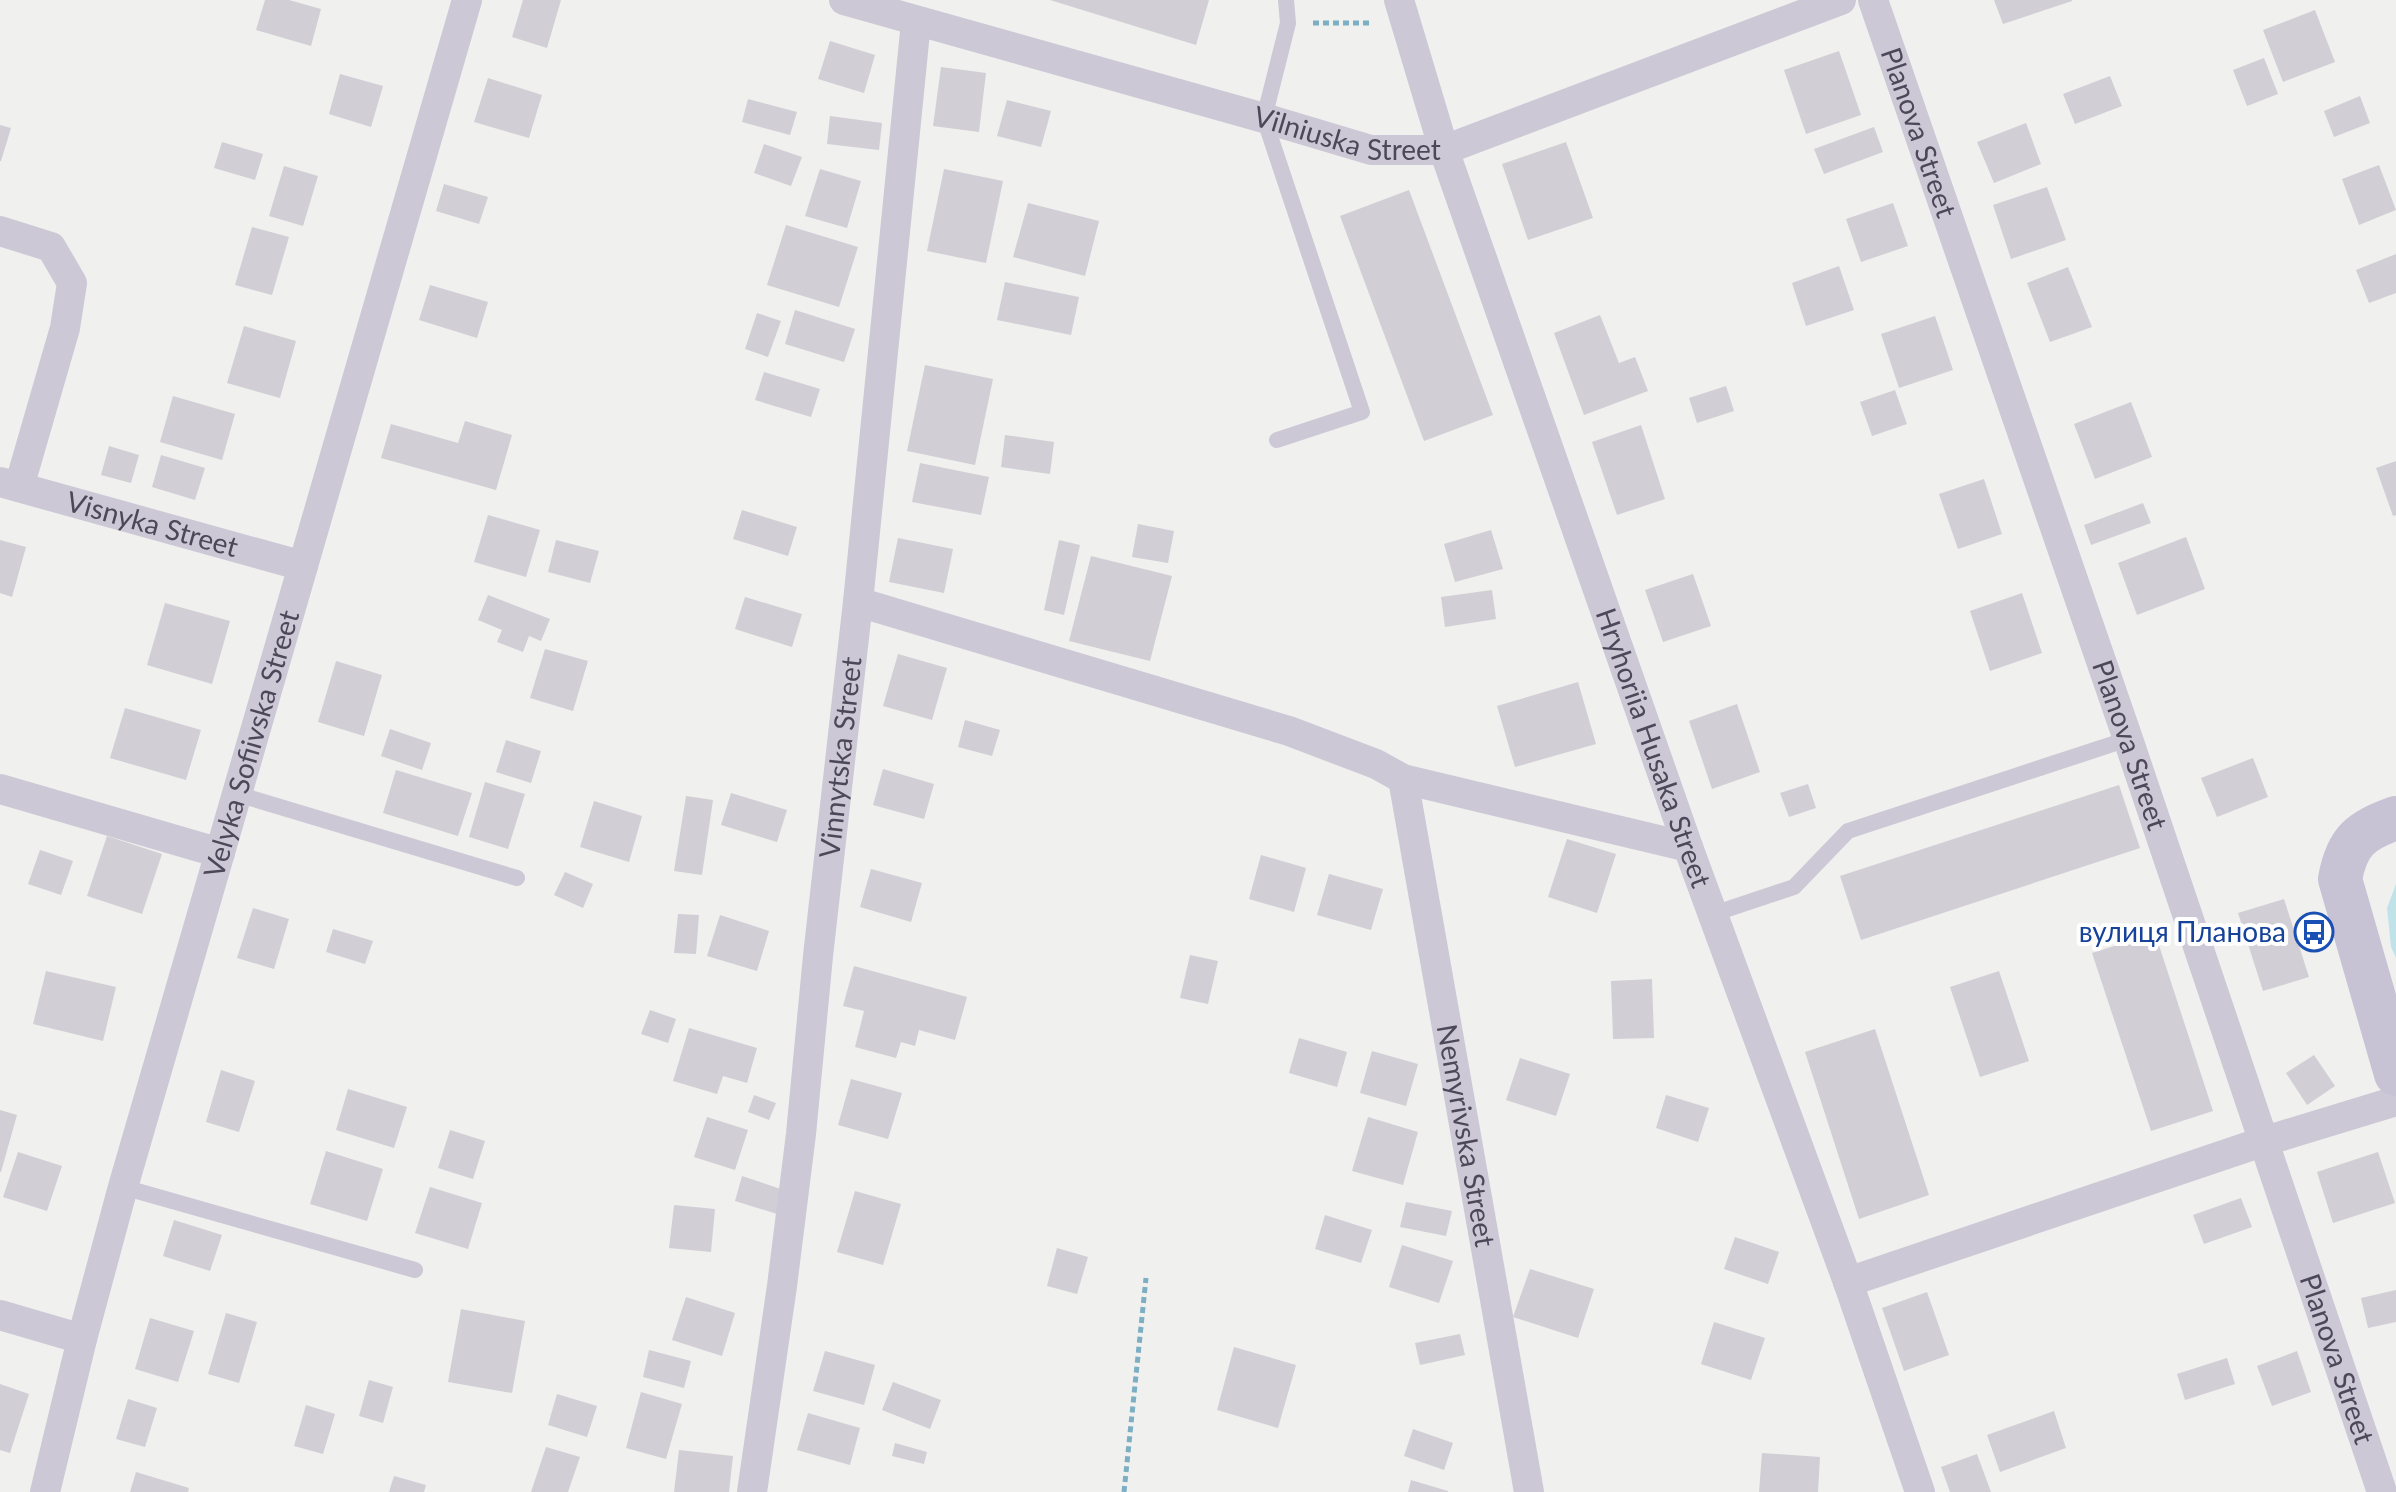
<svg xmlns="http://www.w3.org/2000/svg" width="2396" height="1492" font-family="Lato,sans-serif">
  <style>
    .green { fill: #c0e3ea }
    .building { fill: #d1ced5 }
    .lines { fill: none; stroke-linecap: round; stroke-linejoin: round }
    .path { stroke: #7cafc4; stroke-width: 5; stroke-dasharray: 6 4; stroke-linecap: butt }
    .lane { stroke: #ccc8d6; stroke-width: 16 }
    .street { stroke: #ccc8d6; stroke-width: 30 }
    .secondary { stroke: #c8c2d5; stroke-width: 44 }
    .labels { text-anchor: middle; stroke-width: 8; stroke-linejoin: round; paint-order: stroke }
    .street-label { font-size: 28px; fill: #4c4859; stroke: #fff }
    .transit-label { font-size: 28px; fill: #164399; stroke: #fff; text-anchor: end }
  </style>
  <rect width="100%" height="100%" fill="#f0f0ee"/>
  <!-- green -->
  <polygon class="green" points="2396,884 2396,958 2391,947 2387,908"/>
  <!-- building -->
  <g class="building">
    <polygon points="265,0 289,0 321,9 311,46 256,30"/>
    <polygon points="523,0 561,0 547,48 512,37"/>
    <polygon points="1050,0 1209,0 1196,45"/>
    <polygon points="1994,0 2072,0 2072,1 2003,24"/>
    <polygon points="2315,10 2335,62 2283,82 2263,30"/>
    <polygon points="830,41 875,55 864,93 818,79"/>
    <polygon points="1839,51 1861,115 1806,134 1784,70"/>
    <polygon points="2264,58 2278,94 2247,106 2233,70"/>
    <polygon points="941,67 986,73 979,132 933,126"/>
    <polygon points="340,74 383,86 371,127 329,114"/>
    <polygon points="2110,76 2122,106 2075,124 2063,94"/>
    <polygon points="488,78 542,95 529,138 474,122"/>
    <polygon points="2360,96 2370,123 2334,137 2324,111"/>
    <polygon points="748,99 797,112 790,135 742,122"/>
    <polygon points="1007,100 1051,111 1041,147 997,136"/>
    <polygon points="830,116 882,123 879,150 827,144"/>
    <polygon points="2026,123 2041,164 1994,183 1977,142"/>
    <polygon points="0,125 11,128 1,161 0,161"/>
    <polygon points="1874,127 1883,152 1824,174 1814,149"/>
    <polygon points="222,142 263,154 255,180 214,168"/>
    <polygon points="1566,142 1593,218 1528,240 1502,164"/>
    <polygon points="764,144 802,157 791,186 754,173"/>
    <polygon points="2379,165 2396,210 2359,225 2342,179"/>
    <polygon points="284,166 318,176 303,226 269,216"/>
    <polygon points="820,169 861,181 847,228 805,216"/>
    <polygon points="944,169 1003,181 986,263 927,251"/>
    <polygon points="444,184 488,197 479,224 436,211"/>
    <polygon points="2047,187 2066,240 2011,259 1993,205"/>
    <polygon points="1409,190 1493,415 1424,441 1340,216"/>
    <polygon points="1028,203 1099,221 1085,276 1013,257"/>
    <polygon points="1893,203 1908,246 1861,262 1846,219"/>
    <polygon points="786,225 858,247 839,307 767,285"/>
    <polygon points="252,227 289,237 272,295 235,285"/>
    <polygon points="2396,254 2396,293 2369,303 2356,270"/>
    <polygon points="1839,266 1854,310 1806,326 1792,283"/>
    <polygon points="2068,267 2092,327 2050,342 2027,283"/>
    <polygon points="1005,282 1079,297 1071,335 997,320"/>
    <polygon points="430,285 488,302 477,338 419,320"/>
    <polygon points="795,310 855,329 844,362 785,344"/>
    <polygon points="757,313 781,321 768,357 745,349"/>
    <polygon points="1600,315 1619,363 1635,357 1648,391 1584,415 1554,333"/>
    <polygon points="1935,316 1953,370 1899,388 1881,334"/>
    <polygon points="244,326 296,341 280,398 227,383"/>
    <polygon points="925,365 993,379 975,465 907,451"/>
    <polygon points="764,372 820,389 811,417 755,400"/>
    <polygon points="1726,386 1734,411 1697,423 1689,398"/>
    <polygon points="1895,390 1907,424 1872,436 1860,402"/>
    <polygon points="173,396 235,414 222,460 160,442"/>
    <polygon points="2131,402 2152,457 2095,479 2074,424"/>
    <polygon points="465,421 512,435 496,490 381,458 391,424 458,443"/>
    <polygon points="1641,425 1665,499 1617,515 1592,442"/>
    <polygon points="1005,435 1054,442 1050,474 1001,467"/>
    <polygon points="109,446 139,455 131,483 101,475"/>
    <polygon points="161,455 205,468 195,500 152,487"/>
    <polygon points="2396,461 2396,515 2393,516 2376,468"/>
    <polygon points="920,463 989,477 981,515 912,502"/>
    <polygon points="1984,479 2002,534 1958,549 1939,494"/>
    <polygon points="2143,503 2151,523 2091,545 2084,525"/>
    <polygon points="742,510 797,527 788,556 733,539"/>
    <polygon points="488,515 540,530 526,577 474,562"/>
    <polygon points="1138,524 1174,531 1168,563 1132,557"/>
    <polygon points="1491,530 1503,569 1455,582 1444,544"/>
    <polygon points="2186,537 2205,589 2137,615 2118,563"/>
    <polygon points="898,538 953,549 944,593 889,582"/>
    <polygon points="0,540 26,547 12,597 0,593"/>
    <polygon points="556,540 599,551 590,583 548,572"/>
    <polygon points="1059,540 1080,545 1064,615 1044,610"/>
    <polygon points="1091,556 1172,576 1150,661 1069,641"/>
    <polygon points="1693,574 1711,626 1663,642 1645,590"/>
    <polygon points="1492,590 1496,619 1445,627 1441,597"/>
    <polygon points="2022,593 2042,653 1990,671 1970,611"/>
    <polygon points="488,595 550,619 541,641 529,636 523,652 497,642 502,630 478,620"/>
    <polygon points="745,597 802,614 792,647 735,629"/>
    <polygon points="165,603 230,621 212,684 147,665"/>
    <polygon points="545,649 588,661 573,711 530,698"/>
    <polygon points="898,654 947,668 932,720 883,706"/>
    <polygon points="336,661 382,675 364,736 318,722"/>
    <polygon points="1578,682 1596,744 1515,767 1497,706"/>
    <polygon points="1737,704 1760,772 1712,789 1689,721"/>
    <polygon points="125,708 201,730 186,780 110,758"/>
    <polygon points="965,720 1000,730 992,756 958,747"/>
    <polygon points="390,729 431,743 422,770 381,756"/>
    <polygon points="506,740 541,751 531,783 496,772"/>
    <polygon points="2253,758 2268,797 2217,817 2201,778"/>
    <polygon points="883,769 934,784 924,819 873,805"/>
    <polygon points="396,770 472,793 458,836 383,813"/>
    <polygon points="485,782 525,794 508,849 469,837"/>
    <polygon points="1808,784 1816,808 1789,817 1780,793"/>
    <polygon points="2119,785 2140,848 1861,940 1840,876"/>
    <polygon points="731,793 787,810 777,842 721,825"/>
    <polygon points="686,796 713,800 702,875 674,871"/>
    <polygon points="594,801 642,816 629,862 580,847"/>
    <polygon points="107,836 162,854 142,914 87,896"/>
    <polygon points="1567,839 1616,854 1597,913 1548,897"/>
    <polygon points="40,850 73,861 61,895 28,884"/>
    <polygon points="1261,855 1306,868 1294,912 1249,899"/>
    <polygon points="871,869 922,883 911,922 860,907"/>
    <polygon points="565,872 593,884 583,908 554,895"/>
    <polygon points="1329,874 1383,889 1371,930 1317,915"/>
    <polygon points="2284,899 2309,977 2263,991 2238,913"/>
    <polygon points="253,908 289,919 274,969 237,958"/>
    <polygon points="678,914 699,915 696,954 674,953"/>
    <polygon points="720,915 769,931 757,971 707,956"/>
    <polygon points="333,929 373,941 365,964 326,952"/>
    <polygon points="2155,933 2213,1111 2151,1131 2092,953"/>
    <polygon points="1190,955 1218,961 1208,1004 1180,998"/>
    <polygon points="854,966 967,997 955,1040 919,1030 915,1046 901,1042 896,1058 855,1047 864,1011 843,1006"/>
    <polygon points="46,971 116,987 103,1041 33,1024"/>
    <polygon points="1999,971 2029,1061 1980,1077 1950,987"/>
    <polygon points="1652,979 1654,1038 1613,1039 1611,981"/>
    <polygon points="650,1010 676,1019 668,1043 641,1034"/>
    <polygon points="689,1028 757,1048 747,1083 723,1076 717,1094 673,1081"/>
    <polygon points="1875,1029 1929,1195 1859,1219 1805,1052"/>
    <polygon points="1299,1038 1347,1052 1337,1087 1289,1073"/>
    <polygon points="1372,1051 1418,1064 1406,1106 1360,1093"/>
    <polygon points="2314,1055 2335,1086 2307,1105 2286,1073"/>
    <polygon points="1520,1058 1570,1074 1556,1116 1506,1100"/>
    <polygon points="221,1070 255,1081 239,1132 206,1122"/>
    <polygon points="851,1079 902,1093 888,1139 838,1125"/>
    <polygon points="348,1089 407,1107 394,1148 336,1130"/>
    <polygon points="754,1095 776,1103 769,1120 748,1112"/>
    <polygon points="1666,1095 1709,1108 1698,1142 1656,1128"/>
    <polygon points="0,1110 17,1115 1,1172 0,1172"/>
    <polygon points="707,1117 748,1130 735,1170 694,1157"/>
    <polygon points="1368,1117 1418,1132 1403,1185 1352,1171"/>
    <polygon points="450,1130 485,1141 473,1179 438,1168"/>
    <polygon points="326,1151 383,1169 367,1221 310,1204"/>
    <polygon points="18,1152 62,1166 47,1211 3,1197"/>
    <polygon points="2378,1152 2395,1203 2333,1223 2317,1172"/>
    <polygon points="742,1176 784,1190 777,1214 735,1201"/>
    <polygon points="430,1187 482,1203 468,1249 415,1233"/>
    <polygon points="855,1191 901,1204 883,1265 837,1252"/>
    <polygon points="2241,1198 2252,1227 2204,1244 2193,1215"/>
    <polygon points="1406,1202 1452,1211 1446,1236 1400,1227"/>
    <polygon points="674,1205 715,1209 711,1252 669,1248"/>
    <polygon points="1325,1215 1372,1230 1361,1263 1315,1249"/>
    <polygon points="174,1220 222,1235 210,1271 163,1256"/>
    <polygon points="1735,1237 1779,1252 1768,1284 1724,1269"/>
    <polygon points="1402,1245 1453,1261 1439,1303 1389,1287"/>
    <polygon points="1057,1248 1088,1257 1077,1294 1047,1286"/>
    <polygon points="1530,1269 1594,1289 1578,1338 1513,1317"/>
    <polygon points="2396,1290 2396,1322 2368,1328 2361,1298"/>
    <polygon points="1927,1292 1949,1355 1904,1371 1882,1308"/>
    <polygon points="686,1297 735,1313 722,1356 672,1340"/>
    <polygon points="461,1309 525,1321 512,1393 448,1382"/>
    <polygon points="226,1313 257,1322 239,1383 208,1374"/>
    <polygon points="150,1318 194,1331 178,1382 135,1369"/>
    <polygon points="1714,1322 1765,1338 1751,1380 1701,1364"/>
    <polygon points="1460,1334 1465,1355 1420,1365 1415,1343"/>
    <polygon points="1234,1347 1296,1365 1278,1428 1217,1410"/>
    <polygon points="649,1350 691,1361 684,1388 643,1377"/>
    <polygon points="825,1351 875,1365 864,1405 813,1391"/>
    <polygon points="2297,1351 2311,1392 2272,1406 2257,1366"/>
    <polygon points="2227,1358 2235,1384 2185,1400 2177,1374"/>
    <polygon points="369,1380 393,1387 383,1423 359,1416"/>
    <polygon points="893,1382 941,1400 930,1429 882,1410"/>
    <polygon points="0,1384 29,1394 10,1453 0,1450"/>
    <polygon points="641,1392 682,1404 666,1459 626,1448"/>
    <polygon points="557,1394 597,1406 587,1437 548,1425"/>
    <polygon points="128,1399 157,1408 145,1447 116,1439"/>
    <polygon points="306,1405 335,1414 323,1454 294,1446"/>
    <polygon points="2054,1411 2066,1448 2000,1472 1987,1435"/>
    <polygon points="808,1413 860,1428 850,1465 797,1450"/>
    <polygon points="1413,1429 1453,1443 1444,1470 1404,1456"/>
    <polygon points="895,1443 927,1452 924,1464 892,1456"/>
    <polygon points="546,1447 580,1457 568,1492 531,1492"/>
    <polygon points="679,1450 733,1456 729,1492 674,1492"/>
    <polygon points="1762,1453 1820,1457 1818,1492 1759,1492"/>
    <polygon points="1977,1454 1991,1492 1950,1492 1941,1467"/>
    <polygon points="136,1472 189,1488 188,1492 130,1492"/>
    <polygon points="394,1476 426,1485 424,1492 389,1492"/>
    <polygon points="1411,1480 1448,1491 1448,1492 1408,1492"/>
  </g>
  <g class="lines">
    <!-- path -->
    <g class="path">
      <polyline points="1313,23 1371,23"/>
      <polyline points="1124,1492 1146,1278"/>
    </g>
    <!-- lane -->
    <g class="lane">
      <polyline points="1277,440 1362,412 1264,118 1288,23 1286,0"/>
      <polyline points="237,794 517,878"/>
      <polyline points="1713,914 1794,887 1848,831 2128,739"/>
      <polyline points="123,1187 415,1270"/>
    </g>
    <!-- street -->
    <g class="street">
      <path id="s1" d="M844 0 1264 118 1371 150H1444L1841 0"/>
      <path id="s2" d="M1399 0 1444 150 1688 847 1848 1282 1920 1492"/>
      <path id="s3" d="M1873 0 2128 739 2382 1492"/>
      <polyline points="0,231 51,247 72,283 65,328 19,487"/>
      <path id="s4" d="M0 482 303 566"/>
      <polyline points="858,602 1289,731 1376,764 1403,779 1688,847"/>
      <path id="s5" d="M1403 779 1529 1492"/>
      <polyline points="0,789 220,853"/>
      <polyline points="1848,1282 2265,1141 2396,1101"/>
      <polyline points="0,1315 82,1339"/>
      <path id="s6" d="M45 1492 82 1339 123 1187 467 0"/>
      <path id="s7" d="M752 1492 782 1286 801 1134 818 956 858 602 916 22"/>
    </g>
    <!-- secondary -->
    <path class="secondary" d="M2396 818C2360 831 2347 841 2340 879L2396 1074"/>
  </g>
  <!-- icons -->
  <defs>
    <symbol id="bus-ring" viewBox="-11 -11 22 22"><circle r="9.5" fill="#fff" stroke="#1a4fb4" stroke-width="1.5"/><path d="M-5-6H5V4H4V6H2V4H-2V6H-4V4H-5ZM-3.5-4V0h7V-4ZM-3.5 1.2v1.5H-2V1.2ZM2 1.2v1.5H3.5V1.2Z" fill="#1a4fb4"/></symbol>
  </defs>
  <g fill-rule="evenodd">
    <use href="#bus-ring" x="2292" y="910" width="44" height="44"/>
  </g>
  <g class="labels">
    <!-- street labels -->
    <g class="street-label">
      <text dy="10" stroke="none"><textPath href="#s1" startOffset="522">Vilniuska Street</textPath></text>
      <text dy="10" stroke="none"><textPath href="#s3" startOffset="140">Planova Street</textPath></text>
      <text dy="10" stroke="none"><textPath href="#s4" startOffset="158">Visnyka Street</textPath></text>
      <text dy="10" stroke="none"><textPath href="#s6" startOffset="776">Velyka Sofiivska Street</textPath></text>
      <text dy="10" stroke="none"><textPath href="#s3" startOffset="788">Planova Street</textPath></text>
      <text dy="10" stroke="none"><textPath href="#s2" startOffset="790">Hryhoriia Husaka Street</textPath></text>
      <text dy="10" stroke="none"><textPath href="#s7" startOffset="740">Vinnytska Street</textPath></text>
      <text dy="10" stroke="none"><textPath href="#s5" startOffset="362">Nemyrivska Street</textPath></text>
      <text dy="10" stroke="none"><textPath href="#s3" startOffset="1436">Planova Street</textPath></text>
    </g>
    <!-- transit labels -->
    <g class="transit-label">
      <text x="2286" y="942">вулиця Планова</text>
    </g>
  </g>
</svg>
